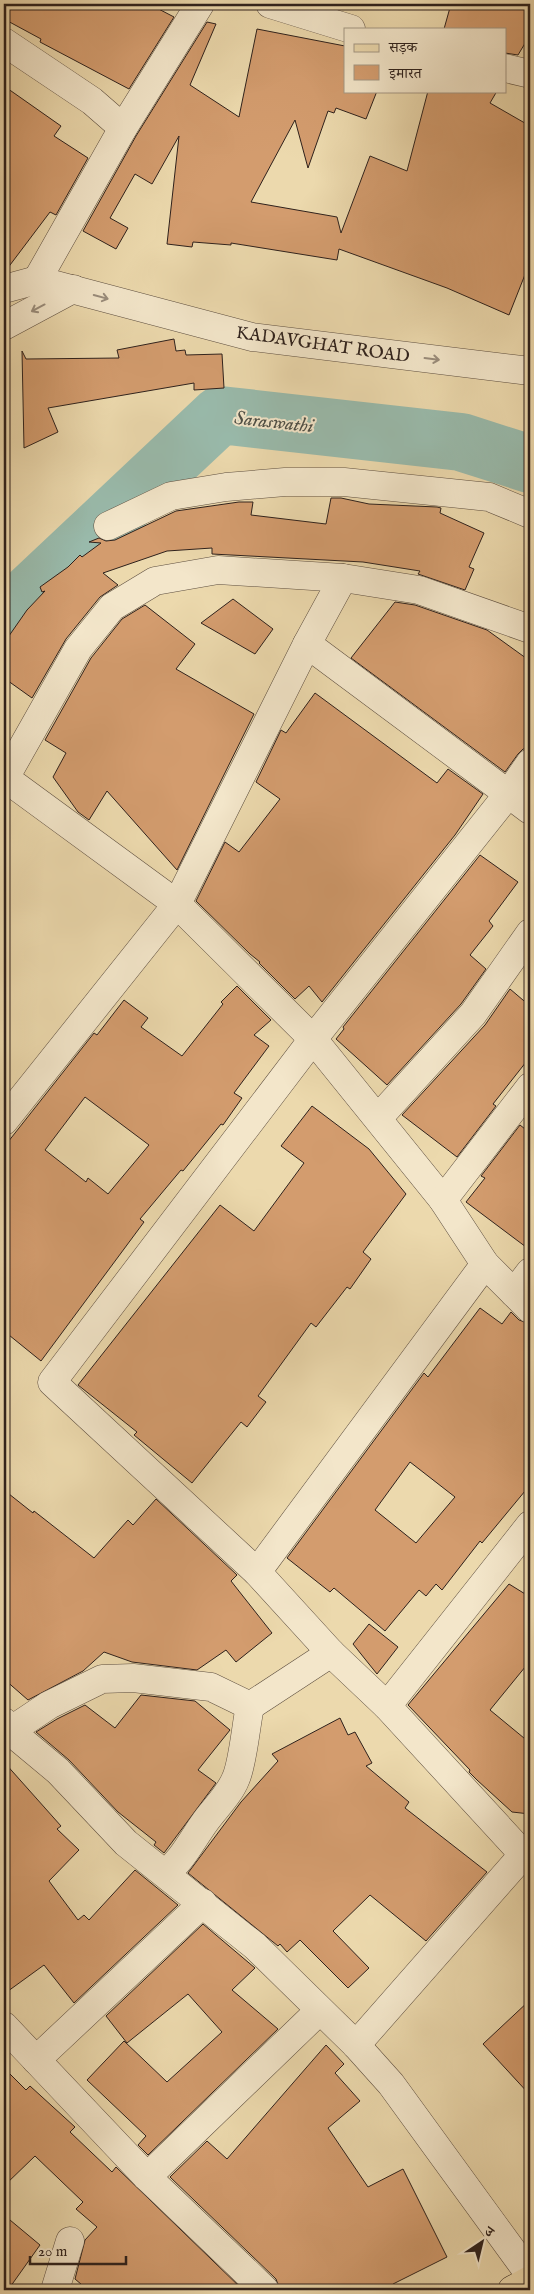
<svg xmlns="http://www.w3.org/2000/svg" width="534" height="2294" font-family="'IM FELL English','Noto Serif Devanagari',serif">
  <style>
    .lines { fill: none; stroke-linecap: round; stroke-linejoin: round }
    .river { stroke: #99baab; stroke-width: 58 }
    .building { fill: #d39c6e; stroke: #2e211c; fill-rule: evenodd }
    .minor-casing { stroke: #5e4f40; stroke-width: 29 }
    .major-casing { stroke: #2e211c; stroke-width: 29 }
    .minor { stroke: #f3e6ca; stroke-width: 28 }
    .major { stroke: #ecd9ad; stroke-width: 28 }
    .oneway { stroke: #9a8d7c }
    .labels { text-anchor: middle; stroke-width: 4; stroke-linejoin: round; paint-order: stroke }
    .street-label { font-size: 18px; fill: #2e211c; stroke: #f3e6ca }
    .water-label { font-size: 19px; font-style: italic; fill: #4e4f47; stroke: #f3e6ca }
  </style>
  <rect width="100%" height="100%" fill="#ecd9ad"/>
  <filter id="stains"><feTurbulence type="fractalNoise" baseFrequency=".004" numOctaves="4"/><feColorMatrix values="0 0 0 0 .2 0 0 0 0 .09 0 0 0 0 .02 0 0 0 .5 -.17"/></filter>
  <radialGradient id="worn" r=".72"><stop offset=".6" stop-color="#630" stop-opacity="0"/><stop offset="1" stop-color="#630" stop-opacity=".3"/></radialGradient>
  <g class="lines">
    <!-- river -->
    <polyline class="river" points="4,618 220,415 461,442 530,464"/>
  </g>
  <!-- building -->
  <g class="building">
    <polygon points="4,4 149,4 174,17 129,89 40,42 41,39 4,19"/>
    <polygon points="451,4 530,4 530,35 518,55 505,53 505,29 444,29"/>
    <polygon points="207,22 216,24 190,85 239,117 257,29 345,46 345,91 377,91 366,119 336,108 334,113 328,111 308,168 295,120 251,202 337,217 341,233 370,156 407,171 428,91 497,91 490,103 530,126 530,262 509,315 447,288 339,249 337,260 231,243 231,245 193,242 192,247 167,244 179,136 152,184 135,174 110,218 128,228 116,249 83,231 136,136"/>
    <polygon points="4,86 61,126 54,136 88,158 56,215 50,212 4,273"/>
    <polygon points="174,339 176,351 185,350 186,355 222,354 224,388 194,390 194,383 48,408 58,432 24,448 22,351 26,359 119,358 117,350"/>
    <polygon points="331,498 341,498 369,504 437,507 441,508 440,513 484,533 469,567 474,569 465,590 418,574 420,571 363,562 212,554 212,548 167,551 103,573 118,585 100,597 66,639 32,698 4,678 4,643 27,610 45,591 42,592 40,587 68,567 80,555 82,557 101,543 89,542 99,538 106,541 115,540 176,511 239,502 253,502 251,515 326,524"/>
    <polygon points="233,599 273,629 255,654 201,623"/>
    <polygon points="395,602 415,605 487,630 530,661 530,748 523,749 518,754 505,772 351,658"/>
    <polygon points="145,605 195,644 176,669 254,714 177,870 107,791 89,820 78,812 53,777 66,753 45,740 91,658 122,619"/>
    <polygon points="315,693 437,783 448,769 483,794 455,835 322,1002 309,986 295,999 259,963 260,962 250,954 196,901 225,842 239,852 280,799 256,782 281,730 286,733"/>
    <polygon points="480,855 518,882 489,921 493,926 470,955 486,969 461,1004 387,1085 336,1039 344,1029 343,1027"/>
    <path d="M237 986 271 1020 254 1035 269 1046 234 1093 242 1098 223 1125 221 1124 183 1171 181 1170 140 1219 144 1222 41 1361 4 1331V1147L94 1033 97 1035 124 1000 148 1018 141 1027 182 1056 223 1004 221 1002ZM85 1097 149 1145 108 1194 88 1178 86 1182 45 1150Z"/>
    <polygon points="510,989 530,1006 530,1057 493,1104 496,1106 457,1157 402,1115 485,1025"/>
    <polygon points="312,1106 369,1149 406,1194 363,1252 371,1259 350,1289 347,1287 316,1327 311,1323 258,1396 266,1402 247,1427 241,1422 192,1483 134,1435 137,1432 78,1385 220,1205 254,1231 304,1163 281,1146"/>
    <polygon points="520,1125 530,1133 530,1250 466,1202 485,1178 481,1176"/>
    <path d="M480 1308 502 1324 511 1312 519 1320 530 1324V1485L482 1543 480 1541 442 1590 436 1584 426 1596 419 1590 385 1631 334 1588 330 1592 287 1558 424 1373 428 1377ZM410 1462 455 1497 416 1543 375 1510Z"/>
    <polygon points="4,1490 33,1513 34,1511 94,1558 128,1520 133,1525 156,1499 237,1575 231,1581 272,1633 236,1662 226,1650 197,1670 132,1662 104,1652 83,1671 28,1700 4,1679"/>
    <polygon points="509,1584 530,1597 530,1661 490,1710 530,1743 530,1814 512,1812 477,1780 469,1772 470,1770 408,1705"/>
    <polygon points="369,1624 398,1647 377,1674 353,1644"/>
    <polygon points="141,1695 195,1701 230,1730 198,1770 216,1783 164,1853 154,1845 156,1842 118,1812 69,1760 36,1732 57,1719 85,1705 115,1728"/>
    <polygon points="340,1718 348,1735 355,1732 372,1763 366,1766 409,1802 405,1808 487,1872 426,1941 370,1895 333,1931 369,1968 348,1988 300,1940 287,1952 280,1944 278,1946 188,1873 241,1802 278,1761 272,1754"/>
    <polygon points="4,1762 61,1826 57,1829 79,1850 49,1881 78,1920 84,1915 89,1920 135,1870 178,1905 74,2003 44,1965 4,1994"/>
    <polygon points="203,1924 255,1968 232,1990 278,2029 148,2155 138,2145 146,2136 87,2080 124,2041 167,2082 222,2032 188,1994 127,2043 106,2016"/>
    <polygon points="530,2000 530,2095 483,2044"/>
    <polygon points="326,2045 344,2064 335,2073 360,2101 328,2128 368,2187 403,2169 447,2257 393,2284 395,2290 280,2290 276,2279 170,2177 207,2141 227,2159"/>
    <polygon points="4,2068 26,2090 30,2086 75,2127 70,2132 112,2172 116,2167 243,2290 88,2290 75,2279 85,2240 97,2227 76,2209 83,2202 35,2156 4,2186"/>
    <polygon points="4,2215 40,2245 8,2290 4,2290"/>
  </g>
  <g class="lines">
    <defs>
      <g id="minor">
        <polyline points="270,4 351,29"/>
        <polyline points="4,42 92,101 123,128"/>
        <polyline points="505,68 530,74"/>
        <polyline points="37,280 123,128 200,4"/>
        <polyline points="4,289 37,280 252,337 530,371"/>
        <polyline points="4,326 73,289"/>
        <polyline points="108,526 171,496 226,487 285,482 344,482 489,497 530,514"/>
        <polyline points="530,629 419,590 343,578 218,570 155,581 112,607 78,649 5,778 177,904 313,1039 443,1200 485,1264 530,1309"/>
        <polyline points="307,644 530,810"/>
        <polyline points="379,1117 473,1014 530,933"/>
        <polyline points="4,1121 177,904 307,644 343,578"/>
        <polyline points="443,1200 530,1087"/>
        <polyline points="514,1293 530,1272"/>
        <polyline points="257,1572 485,1264"/>
        <polyline points="387,1706 530,1525"/>
        <polyline points="4,1722 10,1731 58,1771 126,1843 255,1946 356,2045 391,2084 530,2275"/>
        <polyline points="10,1731 49,1705 102,1679 133,1678 211,1687 250,1706 331,1653"/>
        <polyline points="524,1855 387,1706 331,1653 257,1572 52,1382 313,1039 509,793 530,763"/>
        <path d="M166 1873C183 1859 192 1840 205 1822 215 1808 230 1794 236 1778 243 1762 246 1725 250 1706"/>
        <polyline points="4,2026 147,2177 265,2290"/>
        <polyline points="356,2045 530,1847"/>
        <polyline points="36,2060 203,1903"/>
        <polyline points="147,2177 319,2011"/>
        <polyline points="55,2290 70,2241"/>
      </g>
      <polyline id="major" points="512,2290 530,2280"/>
    </defs>
    <!-- minor casing -->
    <use href="#minor" class="minor-casing"/>
    <!-- major casing -->
    <use href="#major" class="major-casing"/>
    <!-- minor -->
    <use href="#minor" class="minor"/>
    <!-- major -->
    <use href="#major" class="major"/>
  </g>
  <!-- one-way arrows -->
  <defs><path id="oneway-shaft" d="M-6 0H5M1.5-3L5.5 0L1.5 3" fill="none" stroke-width="1.6" stroke-linecap="round" stroke-linejoin="round" transform="scale(1.25)"/></defs>
  <g class="oneway">
    <use href="#oneway-shaft" transform="translate(101 297) rotate(15)"/>
    <use href="#oneway-shaft" transform="translate(38 308) rotate(152)"/>
    <use href="#oneway-shaft" transform="translate(432 359) rotate(7)"/>
  </g>
  <g class="labels">
    <!-- street labels -->
    <g class="street-label">
      <text transform="translate(323 344) rotate(8)" y="6">KADAVGHAT ROAD</text>
    </g>
    <!-- water labels -->
    <g class="water-label">
      <text transform="translate(274 421) rotate(6)" y="7">Saraswathi</text>
    </g>
  </g>
  <!-- margin -->
  <rect width="534" height="2294" fill="none" stroke="#ecd9ad" stroke-width="20"/>
  <rect x="5" y="5" width="524" height="2284" fill="none" stroke="#2e211c" stroke-width="2.5"/>
  <rect x="10" y="10" width="514" height="2274" fill="none" stroke="#2e211c"/>
  <!-- legend -->
  <rect x="344" y="28" width="162" height="65" fill="#f3e6ca" stroke="#a49784"/>
  <rect x="354" y="44" width="25" height="8" fill="#ecd9ad" stroke="#a49784"/>
  <text x="389" y="52" font-size="15" fill="#2e211c">सड़क</text>
  <rect x="354" y="65" width="25" height="15" fill="#d39c6e" stroke="#a49784"/>
  <text x="389" y="78" font-size="15" fill="#2e211c">इमारत</text>
  <!-- north arrow -->
  <g transform="translate(482 2242) rotate(35)" stroke="#f3e6ca" stroke-width="4" paint-order="stroke">
  <path d="M0-4L9 19L0 12L-9 19Z" fill="#2e211c"/>
  <text y="-8" font-size="14" font-weight="bold" text-anchor="middle" fill="#2e211c">उ</text>
  </g>
  <!-- scale -->
  <path d="M30 2256v8h96v-8" fill="none" stroke="#2e211c" stroke-width="2.5"/>
  <text x="38" y="2256" font-size="15" fill="#2e211c" stroke="#f3e6ca" stroke-width="4" paint-order="stroke">20 m</text>
  <rect width="100%" height="100%" filter="url(#stains)"/>
  <rect width="100%" height="100%" fill="url(#worn)"/>
</svg>
